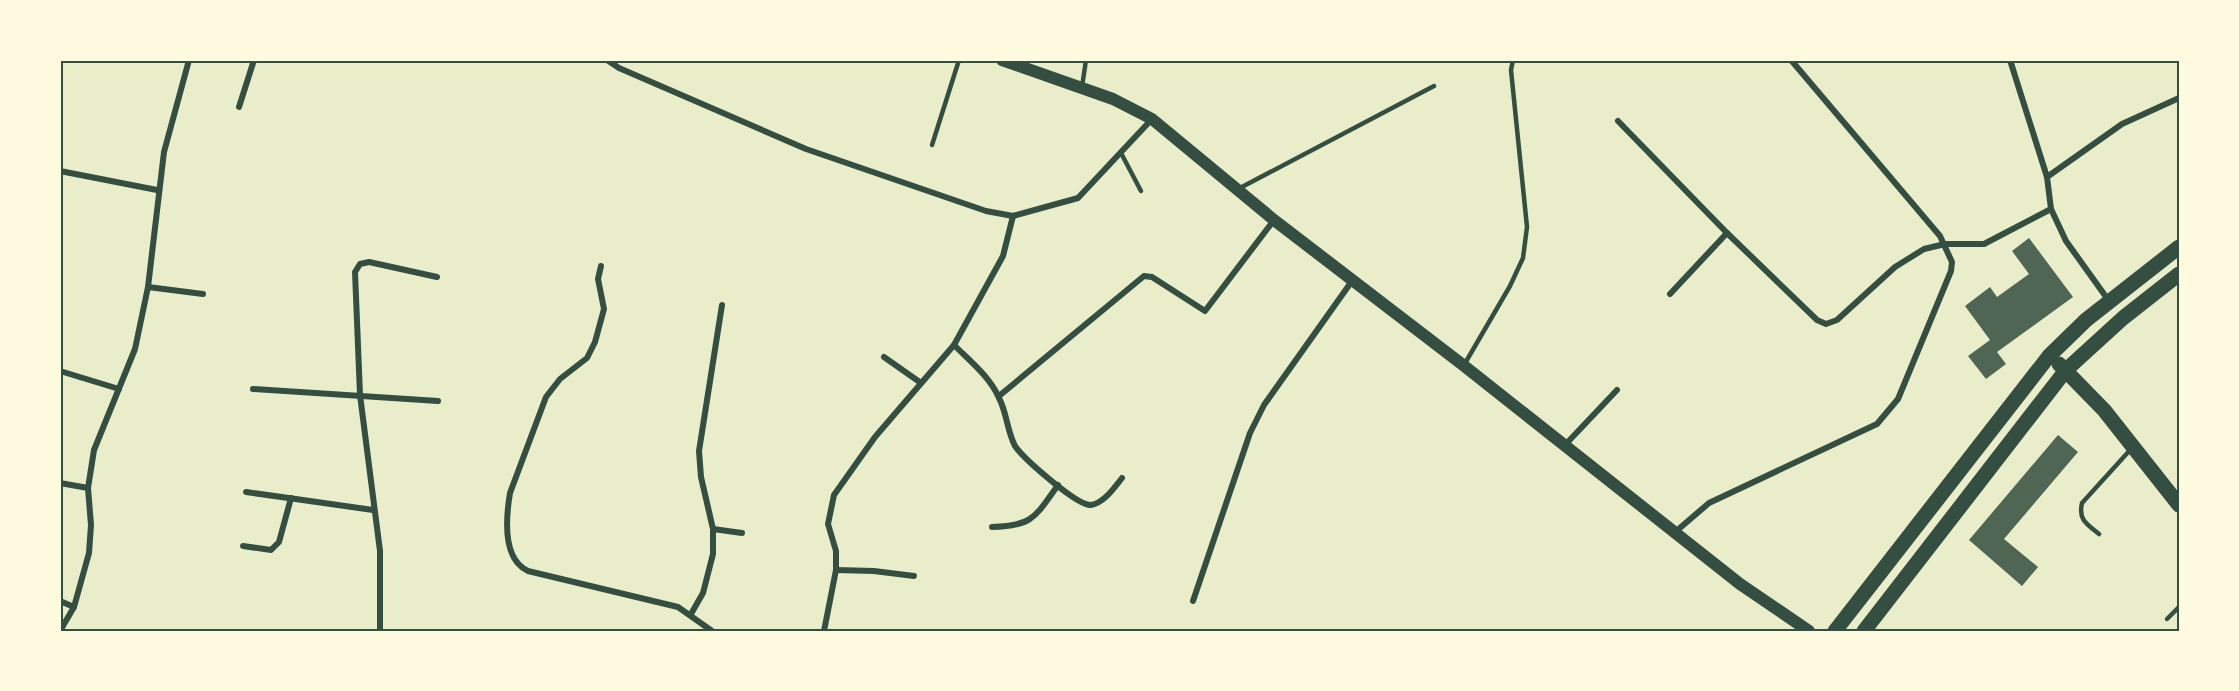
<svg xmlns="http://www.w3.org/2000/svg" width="2239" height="691" font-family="Figtree,sans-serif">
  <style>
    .building { fill: #4f6655 }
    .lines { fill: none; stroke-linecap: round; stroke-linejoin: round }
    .service { stroke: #344e41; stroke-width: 4.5 }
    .minor { stroke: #344e41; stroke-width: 6 }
    .secondary { stroke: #344e41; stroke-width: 12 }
    .primary { stroke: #344e41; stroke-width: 15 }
    .neatline { fill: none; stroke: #344e41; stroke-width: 2 }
  </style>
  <rect width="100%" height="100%" fill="#e9edc9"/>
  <!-- building -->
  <g class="building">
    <polygon points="2029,238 2073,297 1997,352 2006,364 1986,379 1968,356 1990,340 1965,306 1990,287 1997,297 2029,274 2012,251"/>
    <polygon points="2058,435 2078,452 2004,539 2038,567 2022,586 1969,540"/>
  </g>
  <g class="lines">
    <!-- service -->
    <g class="service">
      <polyline points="1082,87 1086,60"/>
      <polyline points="932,145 959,60"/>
      <polyline points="1121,153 1141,191"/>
      <polyline points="1238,189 1434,86"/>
      <polyline points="1464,365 1510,286 1523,258 1527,227 1511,70 1513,60"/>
      <path d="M2099 534C2087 524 2078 520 2082 503L2131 449"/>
      <polyline points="2167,619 2179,607"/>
    </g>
    <!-- minor -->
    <g class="minor">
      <polyline points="607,60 619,68 806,149 986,211 1013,216 1078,198 1152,119"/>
      <polyline points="2010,60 2047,177 2051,209 2066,241 2109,301"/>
      <polyline points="239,107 254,60"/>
      <polyline points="1618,121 1727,233 1817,320 1826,324 1837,320 1895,267 1924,249 1945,244 1984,244 2051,209"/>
      <polyline points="60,171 157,190"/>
      <polyline points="2047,177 2122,124 2179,98"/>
      <path d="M601 266 598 279 604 309 595 342 587 358 560 379 546 397 510 493C506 517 502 559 528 571L678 607 712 631"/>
      <polyline points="148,287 203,294"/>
      <polyline points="1670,294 1727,233"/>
      <path d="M954 345C970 361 990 377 999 398 1007 413 1007 431 1015 446 1023 458 1077 506 1091 505 1104 503 1114 488 1122 478"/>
      <polyline points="884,357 921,383"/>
      <polyline points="60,371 119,389"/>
      <polyline points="253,389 438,401"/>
      <polyline points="999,396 1144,276 1152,277 1205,311 1274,220"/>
      <polyline points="1565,445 1617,390"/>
      <polyline points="60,483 88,488"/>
      <polyline points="246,492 373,510"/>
      <path d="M992 527C1033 526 1035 517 1058 485"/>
      <polyline points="713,529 742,533"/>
      <polyline points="1674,533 1709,503 1877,424 1898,399 1951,271 1952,262 1940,236 1791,60"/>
      <polyline points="243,546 271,550 279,542 291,498"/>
      <polyline points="836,570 874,571 914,576"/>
      <polyline points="60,601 74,607"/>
      <polyline points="1193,601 1250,433 1264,405 1352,281"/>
      <polyline points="691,614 703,593 713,554 713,529 701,477 699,451 722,305"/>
      <polyline points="60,631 74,607 89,553 91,525 88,488 94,450 135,349 148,287 164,152 189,60"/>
      <polyline points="380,631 380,551 360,395 355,272 360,264 369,262 437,277"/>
      <polyline points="824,631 836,570 836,551 828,524 834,495 875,437 954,345 1003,256 1013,216"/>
    </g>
    <!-- secondary -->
    <polyline class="secondary" points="1002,60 1113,99 1152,119 1274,220 1463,365 1740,584 1809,631"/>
    <!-- primary -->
    <g class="primary">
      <polyline points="2059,364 2104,410 2179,505"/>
      <polyline points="1835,631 2049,356 2086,320 2179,247"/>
      <polyline points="1864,631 2066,370 2123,318 2179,274"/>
    </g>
  </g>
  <!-- border -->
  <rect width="2239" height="691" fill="none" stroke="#fefae0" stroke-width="123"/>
  <rect x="62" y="62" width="2116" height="568" class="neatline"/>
</svg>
